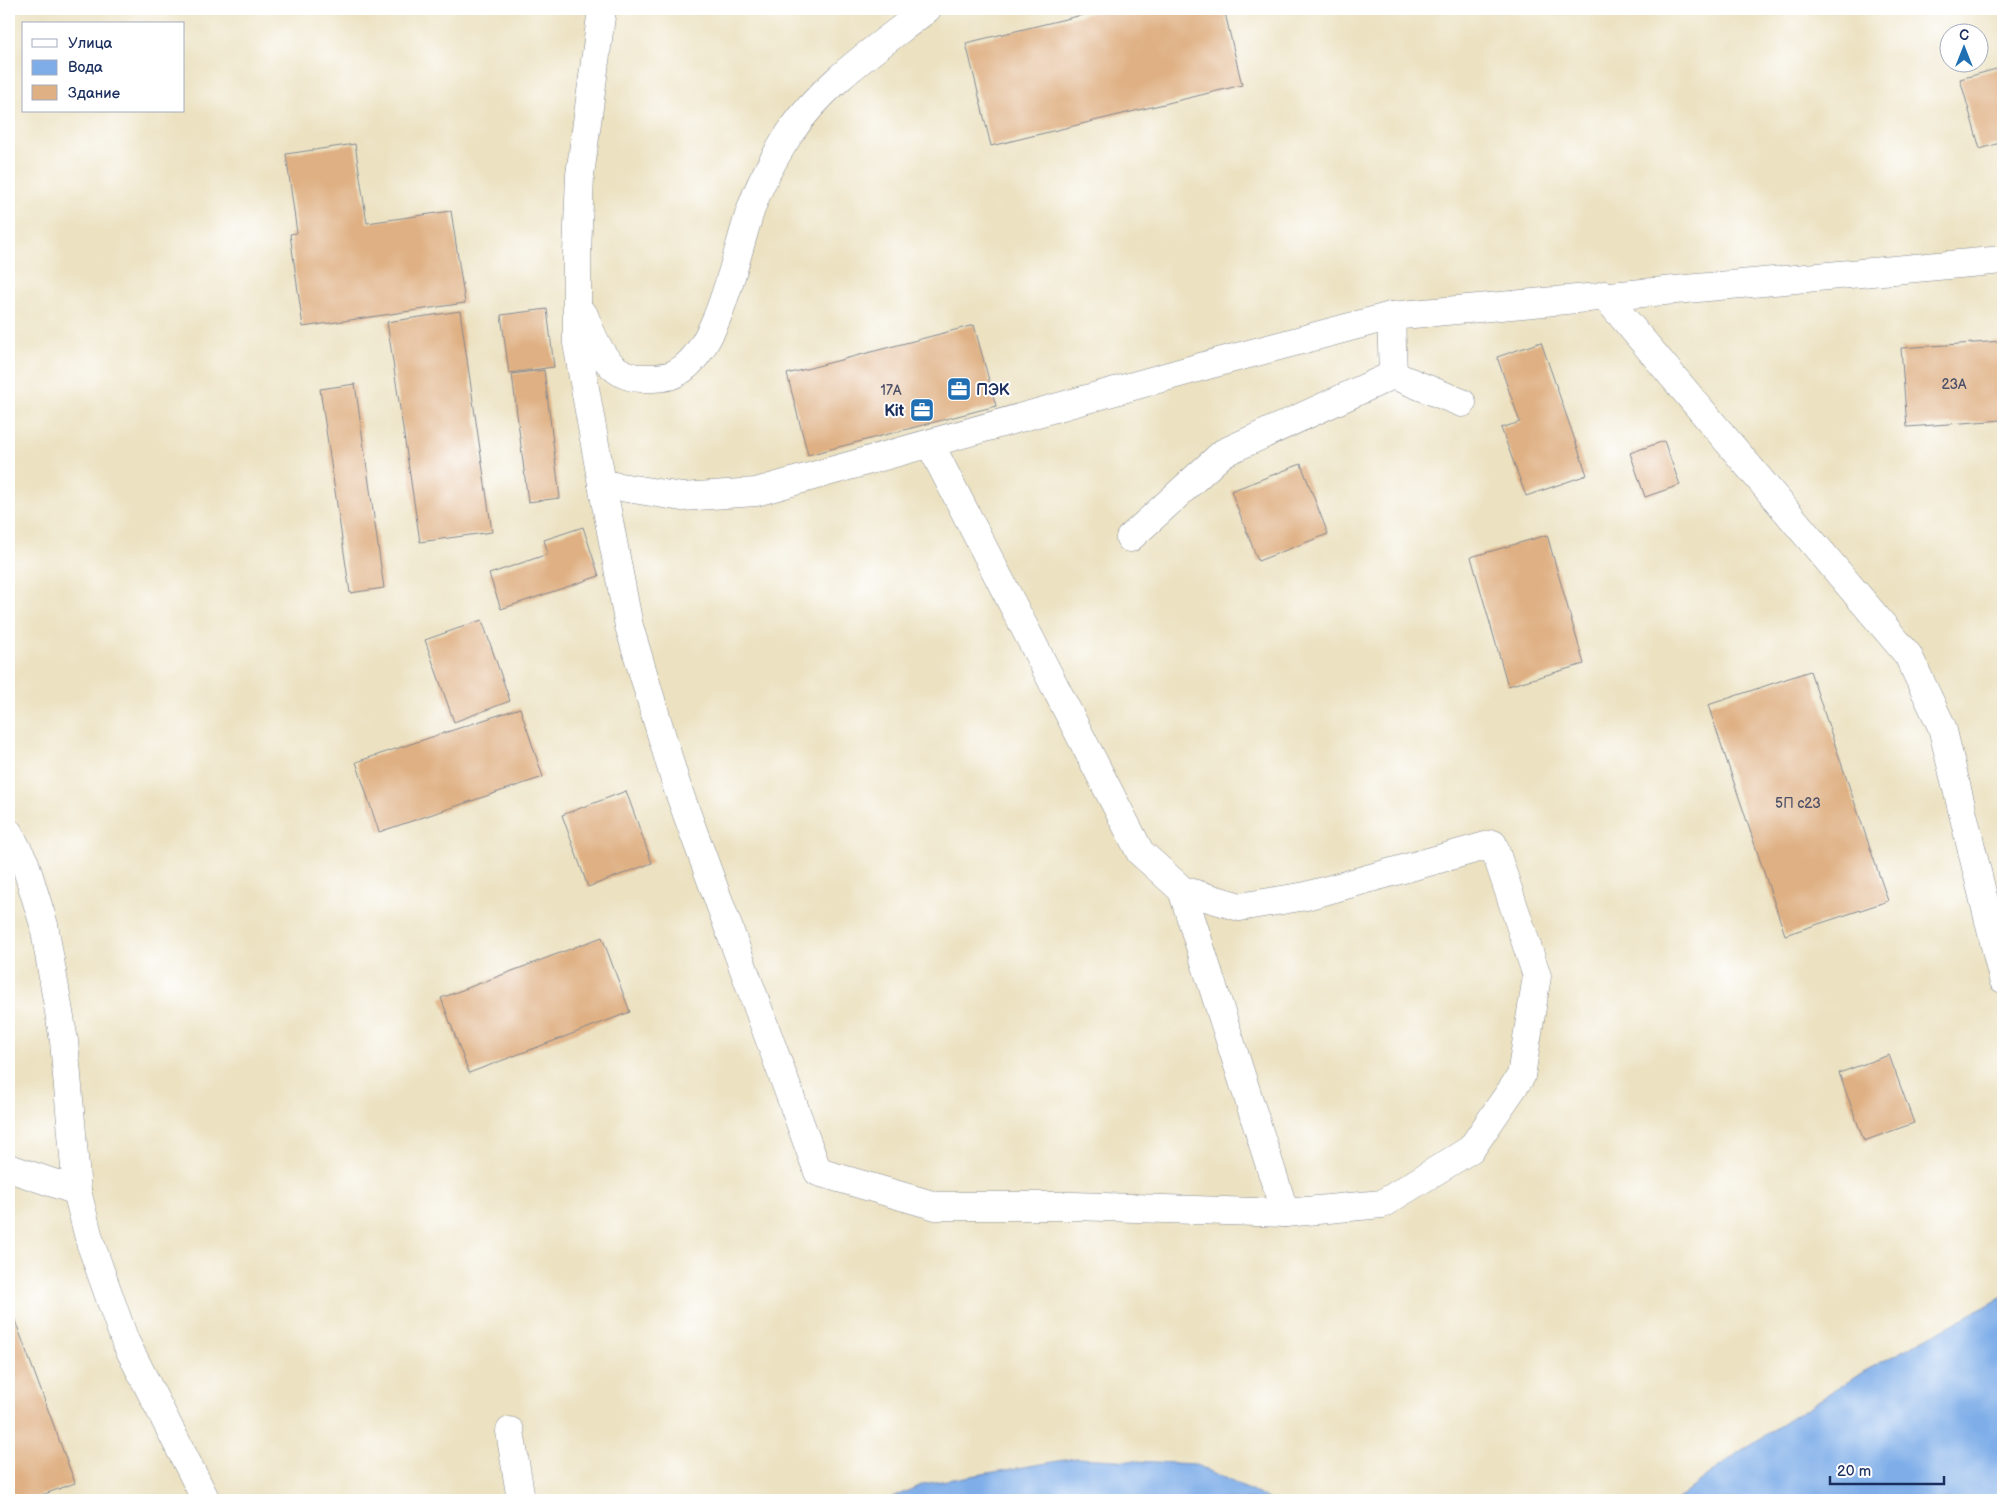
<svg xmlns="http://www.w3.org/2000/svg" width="2012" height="1509" font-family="'Balsamiq Sans',sans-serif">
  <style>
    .water { fill: #7eade8; stroke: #4c6ea3 }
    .building { fill: #dfb083 }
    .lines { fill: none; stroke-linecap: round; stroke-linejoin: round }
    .minor-casing { stroke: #848890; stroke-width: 29 }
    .minor { stroke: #fff; stroke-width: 28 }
    .labels { text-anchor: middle; stroke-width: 4; stroke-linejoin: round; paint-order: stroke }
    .number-label { font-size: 14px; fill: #4c4f67 }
    .poi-label { font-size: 16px; font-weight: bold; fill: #1b2f5e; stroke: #fff; text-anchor: start }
  </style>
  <rect width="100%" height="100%" fill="#fff"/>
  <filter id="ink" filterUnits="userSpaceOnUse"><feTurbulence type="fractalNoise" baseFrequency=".02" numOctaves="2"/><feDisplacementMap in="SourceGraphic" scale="10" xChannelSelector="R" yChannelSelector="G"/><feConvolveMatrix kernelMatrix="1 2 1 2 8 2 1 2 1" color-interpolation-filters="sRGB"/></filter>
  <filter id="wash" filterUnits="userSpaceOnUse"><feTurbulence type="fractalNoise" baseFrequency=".0096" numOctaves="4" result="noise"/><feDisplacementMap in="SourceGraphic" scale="20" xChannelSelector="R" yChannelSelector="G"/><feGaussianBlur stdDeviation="1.12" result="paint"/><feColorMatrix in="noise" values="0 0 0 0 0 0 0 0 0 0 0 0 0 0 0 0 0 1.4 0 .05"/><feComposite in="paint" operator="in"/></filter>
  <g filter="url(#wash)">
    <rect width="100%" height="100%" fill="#ece2c2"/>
    <!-- water -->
    <g class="water">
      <polygon points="2003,1297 2003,1500 1676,1500 1739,1452 1863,1372"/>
      <polygon points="1076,1458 1195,1464 1270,1500 886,1500 924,1484"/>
    </g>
    <g id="blocks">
      <!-- building -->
      <g class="building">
        <polygon points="1107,9 1224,9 1242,85 991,146 966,43"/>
        <polygon points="2000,68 2003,80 2003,142 1980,149 1960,79"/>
        <polygon points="355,144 367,223 451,211 465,303 303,327 290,234 297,233 286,154"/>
        <polygon points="547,309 554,367 509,373 501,315"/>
        <polygon points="460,311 492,532 420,542 387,322"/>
        <polygon points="974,325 996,406 808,455 787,374"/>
        <polygon points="2003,341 2003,420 1907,427 1901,348"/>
        <polygon points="1541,342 1587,475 1526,496 1501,428 1520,422 1497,357"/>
        <polygon points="544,370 560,498 528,502 512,374"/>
        <polygon points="355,384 384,588 350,593 320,389"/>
        <polygon points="1664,441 1680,485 1645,497 1630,453"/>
        <polygon points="1301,464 1328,534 1258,561 1231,491"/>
        <polygon points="583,527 599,576 501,609 489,574 548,554 544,540"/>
        <polygon points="1547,535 1584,664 1508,686 1471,557"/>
        <polygon points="482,620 510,701 454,722 425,640"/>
        <polygon points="1810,671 1888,901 1785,935 1708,705"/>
        <polygon points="520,708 543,777 379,832 356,762"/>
        <polygon points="626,791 652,863 588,887 562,815"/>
        <polygon points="602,937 630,1012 469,1073 441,998"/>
        <polygon points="1889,1055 1914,1123 1864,1141 1839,1073"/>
        <polygon points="9,1304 75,1483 28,1500 9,1500"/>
      </g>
    </g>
  </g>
  <g filter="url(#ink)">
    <use href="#blocks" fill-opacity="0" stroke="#848890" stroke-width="1"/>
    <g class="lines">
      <defs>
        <g id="minor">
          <polyline points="602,9 580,175 577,253 577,343 602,484 629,626 677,787 818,1172 936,1206 1074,1206 1285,1213 1382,1204 1471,1149 1521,1076 1537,976 1493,844 1306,896 1240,907 1182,890 1140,852 930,444"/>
          <polyline points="1604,295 1908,655 1942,727 2003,979"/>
          <path d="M584 315C594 341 607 377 641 378 653 378 667 379 678 372 720 348 736 250 752 206 761 180 775 156 790 133 824 82 880 46 927 9"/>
          <polyline points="1393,375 1462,403"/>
          <polyline points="602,484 682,497 756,492 1215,363 1391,316 2003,260"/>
          <polyline points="1130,538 1223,453 1393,375 1391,316"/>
          <polyline points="9,833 25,863 44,925 64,1041 77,1191 90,1242 125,1341 206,1500"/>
          <polyline points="1182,890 1285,1213"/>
          <polyline points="9,1168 77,1191"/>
          <polyline points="510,1431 521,1500"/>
        </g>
      </defs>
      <!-- minor casing -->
      <use href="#minor" class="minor-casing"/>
      <!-- minor -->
      <use href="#minor" class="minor"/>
    </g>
  </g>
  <!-- icons -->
  <defs>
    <symbol id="office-square" viewBox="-11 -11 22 22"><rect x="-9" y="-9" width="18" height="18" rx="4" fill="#1f6fb2" stroke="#fff"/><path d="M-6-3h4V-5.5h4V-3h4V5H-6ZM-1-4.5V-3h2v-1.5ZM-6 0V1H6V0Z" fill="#fff"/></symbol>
  </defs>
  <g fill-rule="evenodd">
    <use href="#office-square" x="945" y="375" width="28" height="28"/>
    <use href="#office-square" x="908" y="396" width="28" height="28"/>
  </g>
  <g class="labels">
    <!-- number labels -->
    <g class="number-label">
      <text x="1954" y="389">23А</text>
      <text x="891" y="395">17А</text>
      <text x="1798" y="808">5П с23</text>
    </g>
    <!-- poi labels -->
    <g class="poi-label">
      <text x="976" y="395">ПЭК</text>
      <text x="904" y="416" text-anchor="end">Kit</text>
    </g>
  </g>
  <!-- margin -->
  <rect width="2012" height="1509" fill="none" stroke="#fff" stroke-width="30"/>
  <!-- legend -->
  <rect x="22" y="22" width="162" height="90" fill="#ffffff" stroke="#a4acbf"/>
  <rect x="32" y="39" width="25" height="8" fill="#ffffff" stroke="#a4acbf"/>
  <text x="68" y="48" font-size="15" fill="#1b2f5e">Улица</text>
  <rect x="32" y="60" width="25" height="15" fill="#7eade8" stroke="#a4acbf"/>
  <text x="68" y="72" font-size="15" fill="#1b2f5e">Вода</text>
  <rect x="32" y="85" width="25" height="15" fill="#dfb083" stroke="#a4acbf"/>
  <text x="68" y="98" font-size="15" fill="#1b2f5e">Здание</text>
  <!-- north arrow -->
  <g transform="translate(1964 48)"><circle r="24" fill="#ffffff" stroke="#a4acbf"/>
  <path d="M0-4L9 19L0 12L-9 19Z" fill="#1f6fb2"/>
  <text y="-8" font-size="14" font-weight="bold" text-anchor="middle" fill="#1b2f5e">С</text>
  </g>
  <!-- scale -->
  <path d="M1830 1476v8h114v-8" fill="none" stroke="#1b2f5e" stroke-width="2.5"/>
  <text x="1837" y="1476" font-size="15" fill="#1b2f5e" stroke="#ffffff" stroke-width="4" paint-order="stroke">20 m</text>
</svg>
